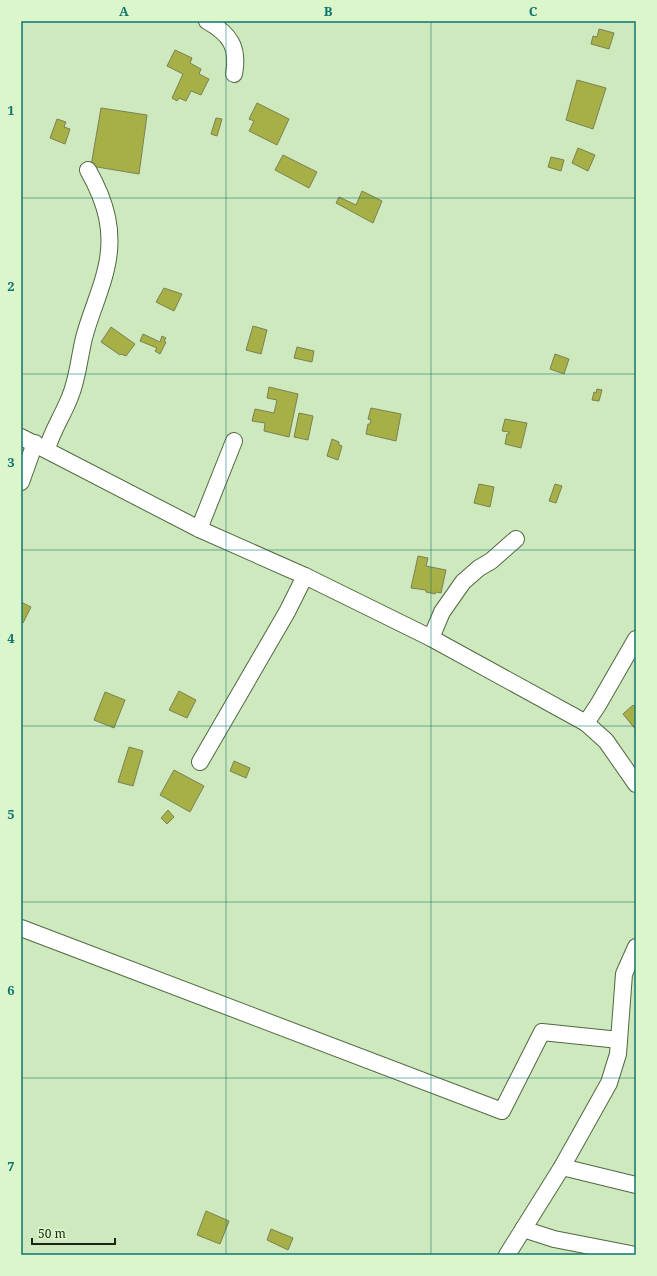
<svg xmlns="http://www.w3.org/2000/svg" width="657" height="1276" font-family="'Noto Serif',serif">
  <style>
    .building { fill: #a7b046; stroke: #7b8153 }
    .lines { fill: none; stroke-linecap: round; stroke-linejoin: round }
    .minor-casing { stroke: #516841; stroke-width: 18 }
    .minor { stroke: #fff; stroke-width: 16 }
    .grid { fill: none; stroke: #0f766e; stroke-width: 1; stroke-opacity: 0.55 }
    .neatline { fill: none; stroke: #0f766e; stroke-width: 1.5 }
    .grid-label { font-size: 13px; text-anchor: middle; font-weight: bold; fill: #0f766e }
  </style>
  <rect width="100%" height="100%" fill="#cee9bd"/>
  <!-- building -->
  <g class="building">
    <polygon points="599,29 614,33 609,49 591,44 593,36 597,37"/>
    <polygon points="175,50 192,58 190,63 201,69 199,74 209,79 201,95 191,91 186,101 179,98 177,101 172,98 183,74 167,66"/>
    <polygon points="577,80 606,88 593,129 566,120"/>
    <polygon points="257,103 289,119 277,145 249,131 254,121 249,119"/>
    <polygon points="101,108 147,115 139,174 91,166"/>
    <polygon points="216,118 222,119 217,136 211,134"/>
    <polygon points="57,119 66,122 64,127 70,129 65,144 50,138"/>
    <polygon points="578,148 595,155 588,171 572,163"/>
    <polygon points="283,155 317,172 309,188 275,170"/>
    <polygon points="551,157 564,160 561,171 548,167"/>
    <polygon points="362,191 382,201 373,223 336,203 339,197 356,205"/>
    <polygon points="164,288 182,294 174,311 156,302"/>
    <polygon points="253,326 267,330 261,354 246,350"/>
    <polygon points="111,327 135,344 126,356 121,354 120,355 101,342"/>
    <polygon points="143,334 160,342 162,336 166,338 164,341 166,342 160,354 155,351 157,348 140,341"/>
    <polygon points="297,347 314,351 312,362 294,358"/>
    <polygon points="555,354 569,359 564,374 550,369"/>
    <polygon points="269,387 298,394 289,437 264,431 265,423 252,421 255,409 274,413 277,400 267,398"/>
    <polygon points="597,389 602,390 599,401 592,400 594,392 596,393"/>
    <polygon points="371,408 401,414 396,441 366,434 368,424 370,424 371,420 368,419"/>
    <polygon points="299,413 313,416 308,440 294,437"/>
    <polygon points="505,419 527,423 521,448 505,444 507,434 509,434 509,432 502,431"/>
    <polygon points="332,439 339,442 339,445 342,446 338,460 327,456"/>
    <polygon points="479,484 494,487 490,507 474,503"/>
    <polygon points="555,484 562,486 556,503 549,501"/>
    <polygon points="418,556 428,558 426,566 446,570 441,593 436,592 435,594 426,592 426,590 411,588"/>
    <polygon points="21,602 31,607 23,623 21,622"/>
    <polygon points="179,691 196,700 187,718 169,710"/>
    <polygon points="105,692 125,700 114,728 94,720"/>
    <polygon points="633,705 636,708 636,730 623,714"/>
    <polygon points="129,747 143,751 133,786 118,782"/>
    <polygon points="234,761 250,768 246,778 230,771"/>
    <polygon points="174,770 204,786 190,812 160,795"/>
    <polygon points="168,810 174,817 167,824 161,818"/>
    <polygon points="206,1211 229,1221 220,1244 197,1235"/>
    <polygon points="271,1229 293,1238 288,1250 267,1240"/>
  </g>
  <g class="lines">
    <defs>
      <g id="minor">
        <path d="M207 21C230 34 239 47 234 74"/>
        <polyline points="21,437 199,529 305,576 431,638 586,723 606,741 636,784"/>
        <path d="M47 449C52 431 63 415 70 397 78 378 79 358 84 338 90 314 101 292 106 269 115 232 106 202 88 170"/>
        <polyline points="21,482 35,443"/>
        <polyline points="199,529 234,441"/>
        <polyline points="431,638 442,612 463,582 479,568 491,561 516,539"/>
        <polyline points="586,723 598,705 636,639"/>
        <polyline points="200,762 287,612 305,576"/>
        <polyline points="21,928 502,1111 542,1032 619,1040"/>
        <polyline points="562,1167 636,1185"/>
        <polyline points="523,1229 554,1239 636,1255"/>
        <polyline points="507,1255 562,1167 609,1083 618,1054 624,974 636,947"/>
      </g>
    </defs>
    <!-- minor casing -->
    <use href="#minor" class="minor-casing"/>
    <!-- minor -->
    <use href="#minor" class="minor"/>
  </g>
  <!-- grid -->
  <path class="grid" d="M226 21V1255M431 21V1255M21 198H636M21 374H636M21 550H636M21 726H636M21 902H636M21 1078H636"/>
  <!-- border -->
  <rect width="657" height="1276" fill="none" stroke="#dbf6ca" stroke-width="44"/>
  <!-- scale -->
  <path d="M32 1238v6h83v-6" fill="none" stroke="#1b2515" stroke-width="2"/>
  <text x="38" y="1238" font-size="12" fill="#1b2515" stroke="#dbf6ca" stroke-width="3" paint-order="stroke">50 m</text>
  <rect x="22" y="22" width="613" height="1232" class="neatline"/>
  <g class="grid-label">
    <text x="124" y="16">A</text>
    <text x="328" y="16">B</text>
    <text x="533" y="16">C</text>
    <text x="11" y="115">1</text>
    <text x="11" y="291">2</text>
    <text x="11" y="467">3</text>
    <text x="11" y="643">4</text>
    <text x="11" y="819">5</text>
    <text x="11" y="995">6</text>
    <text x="11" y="1171">7</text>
  </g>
</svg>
